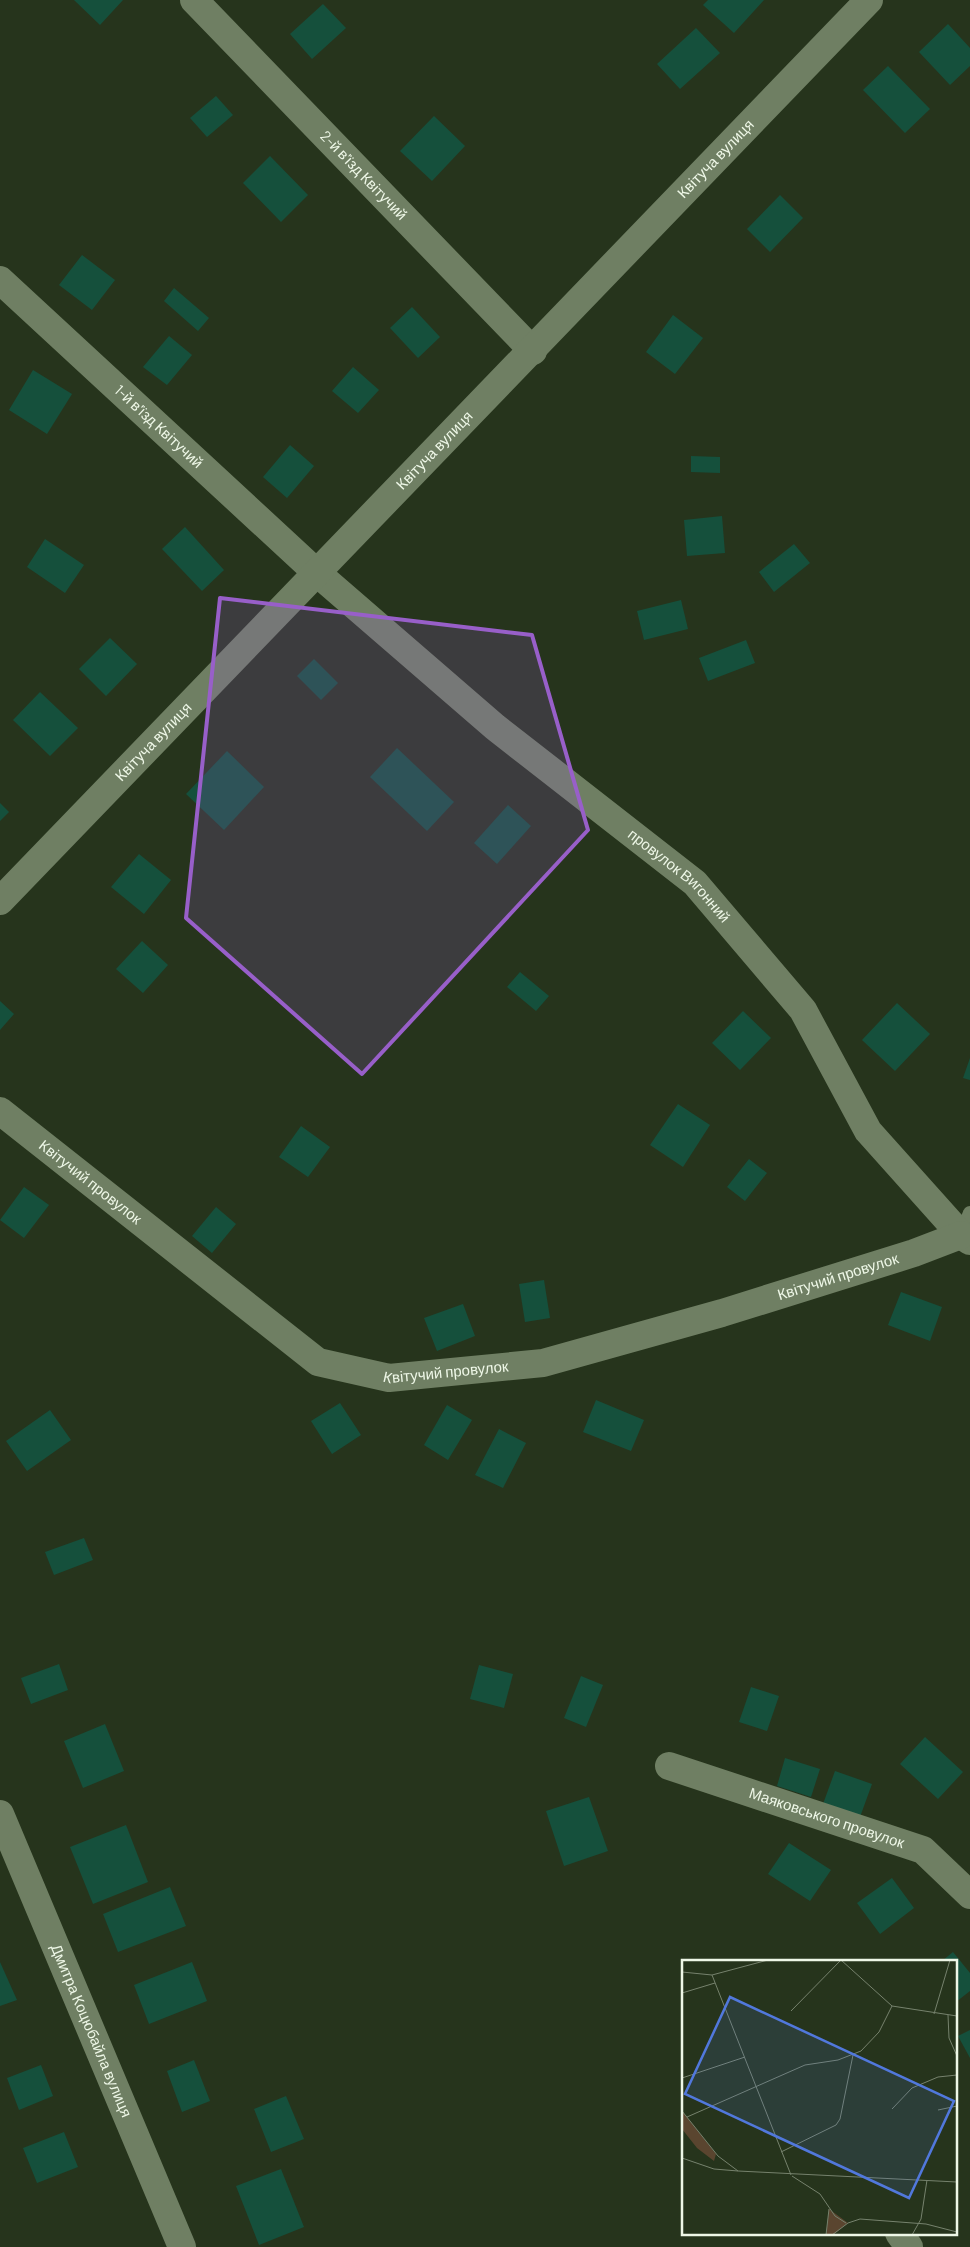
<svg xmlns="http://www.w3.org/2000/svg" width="970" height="2247" font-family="Barlow,sans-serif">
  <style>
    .building { fill: #15503c }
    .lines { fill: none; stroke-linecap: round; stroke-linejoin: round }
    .service { stroke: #6f7f63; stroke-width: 14 }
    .minor { stroke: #6f7f63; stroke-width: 28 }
    .marked { fill: #985fc9; fill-opacity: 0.2; stroke: #985fc9; stroke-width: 4; stroke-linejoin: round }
    .labels { text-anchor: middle; stroke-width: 4; stroke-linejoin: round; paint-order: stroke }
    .street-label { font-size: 15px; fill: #eef7e7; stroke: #13190e }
    .inset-road { fill: none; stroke: #76826d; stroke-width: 1 }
    .view { fill: #5178dc; fill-opacity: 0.15; stroke: #5178dc; stroke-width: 2.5 }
    .inset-edge { fill: none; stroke: #eef7e7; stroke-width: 2.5 }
  </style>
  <rect width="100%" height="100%" fill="#26341c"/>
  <!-- building -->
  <g class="building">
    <polygon points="74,0 123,0 100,25"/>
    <polygon points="708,0 764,0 734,33 703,5"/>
    <polygon points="323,4 346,28 312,59 290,34"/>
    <polygon points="948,24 970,48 970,66 950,85 919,52"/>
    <polygon points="696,28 720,53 680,89 657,64"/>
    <polygon points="888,66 930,109 905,133 863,90"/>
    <polygon points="216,96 233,115 207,137 190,118"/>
    <polygon points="434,116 465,146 432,181 400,151"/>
    <polygon points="270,156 308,195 281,222 243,183"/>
    <polygon points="780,195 803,218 770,252 747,229"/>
    <polygon points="82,255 115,280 92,310 59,285"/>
    <polygon points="174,288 209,318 198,331 164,301"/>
    <polygon points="412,307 440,337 418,358 390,328"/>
    <polygon points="673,315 703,338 675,374 646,352"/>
    <polygon points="169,336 192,355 167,385 143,367"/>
    <polygon points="353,367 379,390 358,413 332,391"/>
    <polygon points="33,370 72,394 47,434 9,410"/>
    <polygon points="290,445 314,466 287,498 263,477"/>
    <polygon points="691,456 720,457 720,473 691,472"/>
    <polygon points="722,516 725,553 687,556 684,520"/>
    <polygon points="185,527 224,570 202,591 162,549"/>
    <polygon points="45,539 84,565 65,593 27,567"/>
    <polygon points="794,544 810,563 774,592 759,572"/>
    <polygon points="681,600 688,629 644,640 637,611"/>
    <polygon points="110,638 137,664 106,696 79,669"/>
    <polygon points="746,640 755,663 708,681 699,658"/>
    <polygon points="314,659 338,683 321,700 297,676"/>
    <polygon points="40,692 78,728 50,756 13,720"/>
    <polygon points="397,748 454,802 427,831 370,777"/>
    <polygon points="227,751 264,787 224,830 186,794"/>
    <polygon points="0,803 9,812 0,821"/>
    <polygon points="508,805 531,826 497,864 474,843"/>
    <polygon points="139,854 171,880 144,914 111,887"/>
    <polygon points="142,941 168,965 143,993 116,969"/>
    <polygon points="520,972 549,996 536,1011 507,987"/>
    <polygon points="0,1001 14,1014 0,1030"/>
    <polygon points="897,1003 930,1034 895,1071 862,1040"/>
    <polygon points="743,1011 771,1038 740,1070 712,1043"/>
    <polygon points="970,1058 970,1080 963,1078"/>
    <polygon points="678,1104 710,1125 683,1167 650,1145"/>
    <polygon points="301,1126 330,1147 308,1177 279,1157"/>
    <polygon points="749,1159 767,1173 745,1201 727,1187"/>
    <polygon points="24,1187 49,1205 24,1238 0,1220"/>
    <polygon points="216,1207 236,1224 212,1253 192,1236"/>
    <polygon points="544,1280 550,1318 525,1322 519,1284"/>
    <polygon points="901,1292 942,1307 930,1341 888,1325"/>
    <polygon points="463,1304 475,1336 437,1351 424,1318"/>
    <polygon points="596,1400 644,1420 631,1451 583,1432"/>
    <polygon points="340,1403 361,1435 332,1454 311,1421"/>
    <polygon points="447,1405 472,1420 448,1460 424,1445"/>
    <polygon points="50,1410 71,1440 27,1471 6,1441"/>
    <polygon points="499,1429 526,1443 503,1488 475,1475"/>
    <polygon points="84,1538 93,1560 54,1575 45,1552"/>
    <polygon points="59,1664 68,1690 31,1704 21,1678"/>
    <polygon points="479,1665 513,1674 504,1708 470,1699"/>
    <polygon points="581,1676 603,1685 586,1727 564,1718"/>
    <polygon points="751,1687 779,1696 767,1731 739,1722"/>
    <polygon points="105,1724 124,1771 83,1788 64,1741"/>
    <polygon points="925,1737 963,1772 938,1799 900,1764"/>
    <polygon points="785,1758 820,1769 811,1797 777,1786"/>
    <polygon points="835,1771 872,1784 860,1817 823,1804"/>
    <polygon points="589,1797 608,1851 564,1866 546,1811"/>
    <polygon points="126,1825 148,1882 93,1904 70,1847"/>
    <polygon points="789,1843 831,1870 810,1901 768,1874"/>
    <polygon points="892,1878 914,1908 880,1934 857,1903"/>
    <polygon points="170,1887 186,1926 118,1952 103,1914"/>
    <polygon points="953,1952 970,1973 970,1991 956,2002 956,1961 942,1961"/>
    <polygon points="0,1962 17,2000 0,2006"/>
    <polygon points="192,1962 207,2001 149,2024 134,1985"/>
    <polygon points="970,2030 970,2058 958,2036"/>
    <polygon points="194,2060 210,2101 182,2112 167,2071"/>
    <polygon points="41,2065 53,2096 19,2110 7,2078"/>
    <polygon points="286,2096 304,2139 271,2152 254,2109"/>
    <polygon points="64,2132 78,2167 37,2183 23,2148"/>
    <polygon points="281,2169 304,2227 259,2245 236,2186"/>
  </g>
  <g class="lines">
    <!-- service -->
    <polyline class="service" points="961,1235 970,1213"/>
    <!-- minor -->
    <g class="minor">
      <path id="s1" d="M194 0 533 351"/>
      <path id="s2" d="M0 280 317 573 495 727 695 883 803 1010 868 1131 961 1235 970 1241"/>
      <path id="s3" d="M0 901 869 0"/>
      <path id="s4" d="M0 1111 318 1362 389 1378 543 1363 722 1313 914 1253 961 1235"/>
      <path id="s5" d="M669 1766 923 1850 970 1895"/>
      <path id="s6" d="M0 1814 182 2247"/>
      <polyline points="899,2233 909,2247"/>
    </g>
  </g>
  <!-- marked area -->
  <path class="marked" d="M220 598 532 635 588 830 362 1074 186 918Z"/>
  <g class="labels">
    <!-- street labels -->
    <g class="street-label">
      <text dy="5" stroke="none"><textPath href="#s3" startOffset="1031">Квітуча вулиця</textPath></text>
      <text dy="5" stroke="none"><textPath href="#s1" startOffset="244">2-й в'їзд Квітучий</textPath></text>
      <text dy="5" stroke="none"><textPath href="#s2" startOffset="216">1-й в'їзд Квітучий</textPath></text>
      <text dy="5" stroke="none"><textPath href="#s3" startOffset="626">Квітуча вулиця</textPath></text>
      <text dy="5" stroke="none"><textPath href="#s3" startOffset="221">Квітуча вулиця</textPath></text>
      <text dy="5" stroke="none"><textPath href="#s2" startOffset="904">провулок Вигонний</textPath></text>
      <text dy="5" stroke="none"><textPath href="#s4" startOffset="115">Квітучий провулок</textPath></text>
      <text dy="5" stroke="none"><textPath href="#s4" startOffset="940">Квітучий провулок</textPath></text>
      <text dy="5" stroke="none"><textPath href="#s4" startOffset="535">Квітучий провулок</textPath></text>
      <text dy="5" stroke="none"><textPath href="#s5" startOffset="166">Маяковського провулок</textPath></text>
      <text dy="5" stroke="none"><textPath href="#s6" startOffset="235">Дмитра Коцюбайла вулиця</textPath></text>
    </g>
  </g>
  <!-- overview -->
  <g transform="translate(682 1960)">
    <rect width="275" height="275" fill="#26341c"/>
    <path d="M0 151 34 194 32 201 15 188 0 169ZM147 249 166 263 151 275H144Z" fill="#5a452f"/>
    <path class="inset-road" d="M159 0 210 46 275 56M0 12 30 15 86 0M30 15 109 215M0 33 33 23M109 51 159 0M252 54 268 0M266 55 267 78 275 96M0 118 63 97M210 149 230 128 256 117 275 115M256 150 275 146M0 151 36 196 56 211M5 157 123 105 156 100 179 91 197 72 210 46M99 192 154 165 158 159 171 95M0 198 32 209 56 211 275 222M110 216 138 234 153 256 164 263M144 275 147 249M150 275 166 263 178 259 244 264 275 272M230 275 239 259 245 220"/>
    <path class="view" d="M48 37 272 141 227 238 3 134Z"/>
    <rect width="275" height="275" class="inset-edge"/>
  </g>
</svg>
